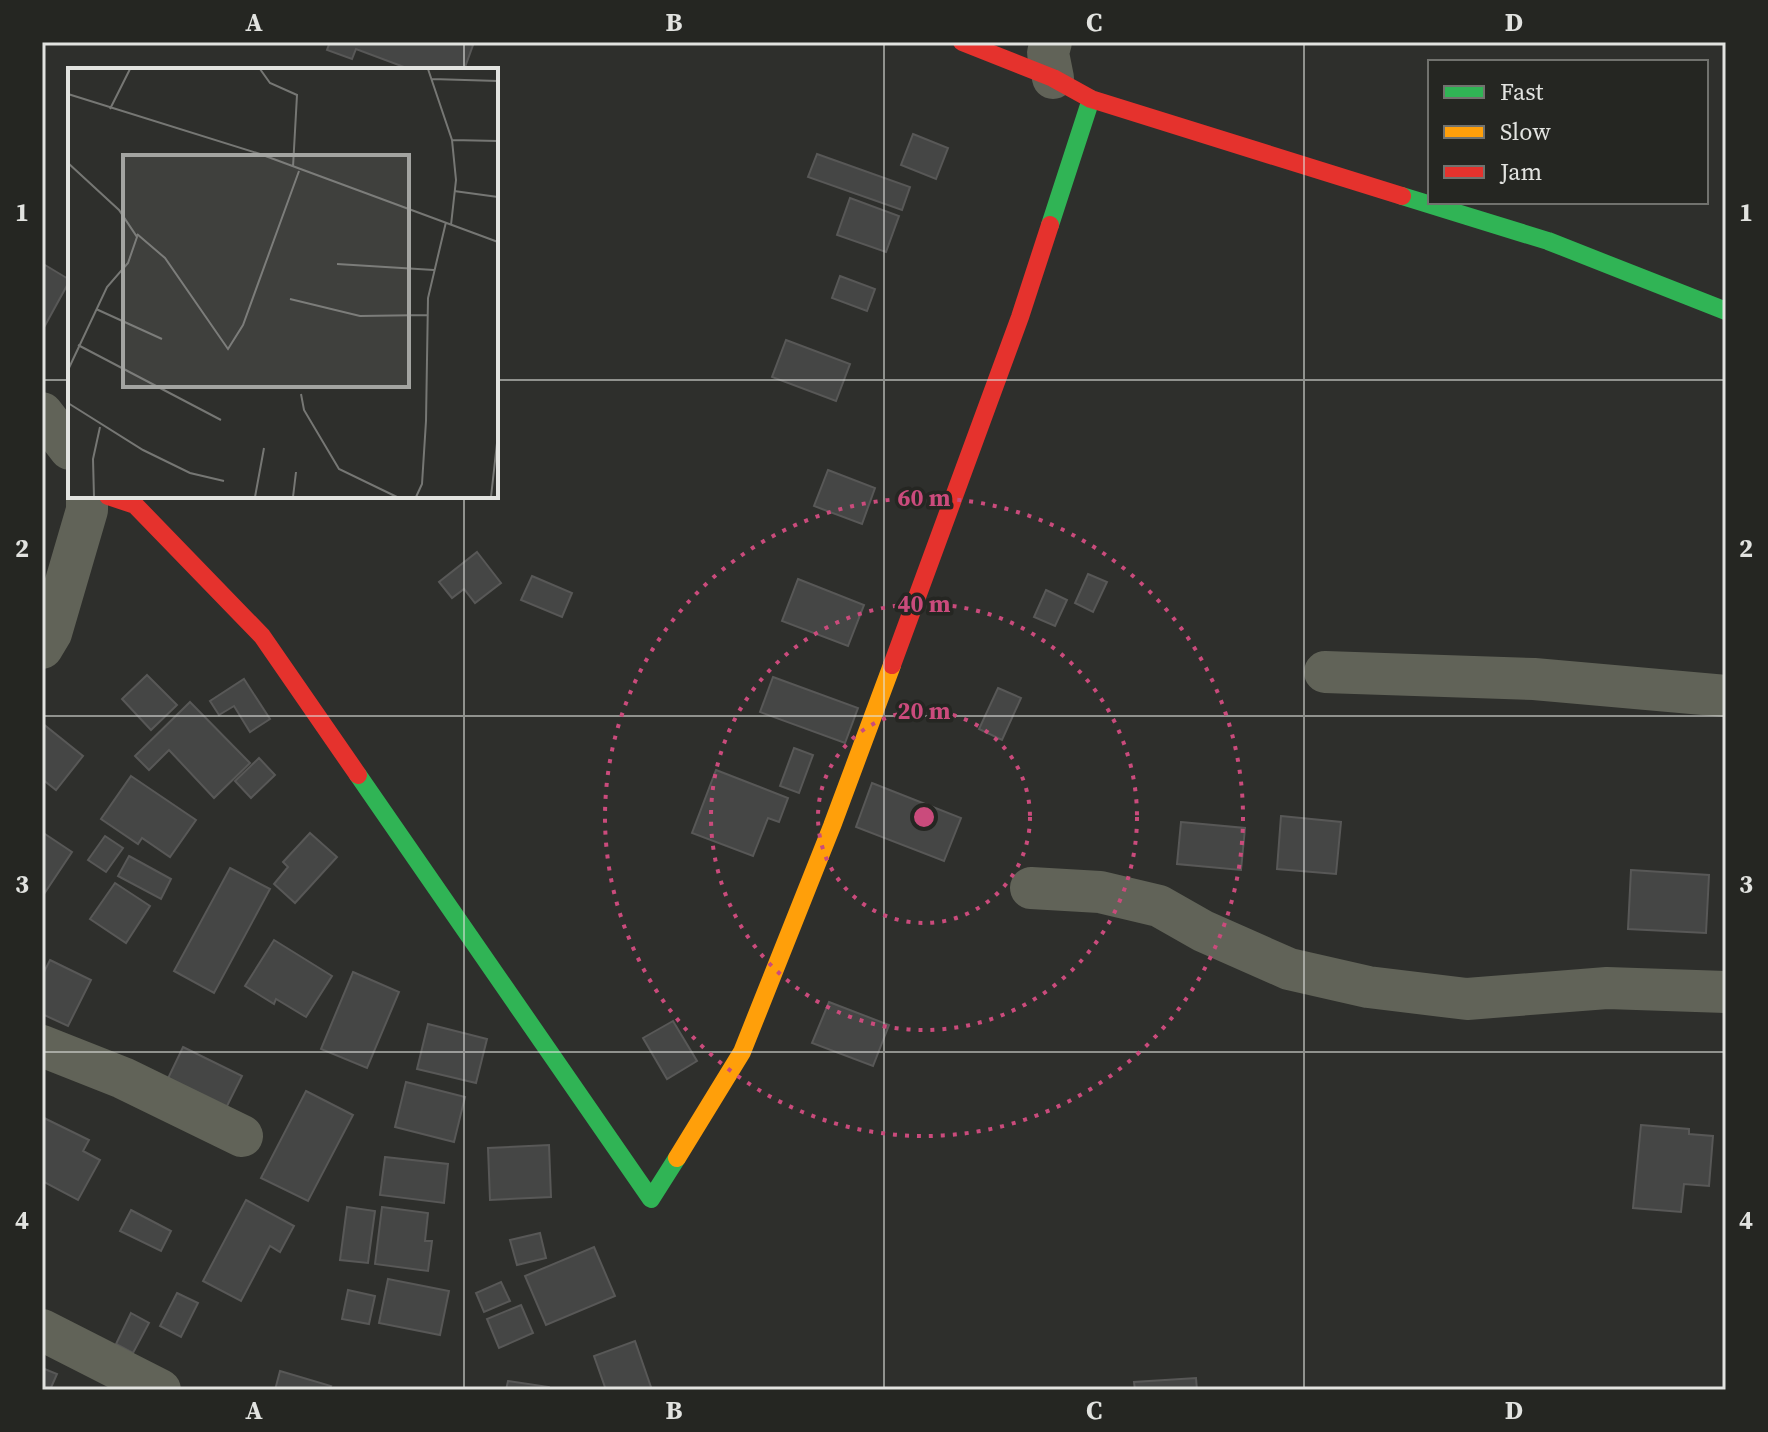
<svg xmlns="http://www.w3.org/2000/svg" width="1768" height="1432" font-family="'Source Serif 4',serif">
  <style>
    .building { fill: #454645; stroke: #585857; stroke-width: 2 }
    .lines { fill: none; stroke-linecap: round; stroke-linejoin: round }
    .street { stroke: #616358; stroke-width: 42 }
    .fast { stroke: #30b455; stroke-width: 18 }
    .slow { stroke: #ff9f0a; stroke-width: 18 }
    .jam { stroke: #e5322d; stroke-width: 18 }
    .grid { fill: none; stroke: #e2e3e0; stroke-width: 2; stroke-opacity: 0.55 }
    .ring { fill: none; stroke: #ca4b7c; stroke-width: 4; stroke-dasharray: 4 8 }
    .inset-road { fill: none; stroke: #767774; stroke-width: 2 }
    .view { fill: #a3a4a1; fill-opacity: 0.15; stroke: #a3a4a1; stroke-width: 4 }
    .inset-edge { fill: none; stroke: #e2e3e0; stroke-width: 4 }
    .centre { fill: #ca4b7c; stroke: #252622; stroke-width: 4 }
    .ring-label { font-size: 24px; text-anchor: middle; font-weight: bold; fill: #ca4b7c; stroke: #252622; stroke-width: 7; stroke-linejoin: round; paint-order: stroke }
    .neatline { fill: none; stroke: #e2e3e0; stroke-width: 3 }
    .grid-label { font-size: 26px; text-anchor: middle; font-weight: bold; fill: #e2e3e0 }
  </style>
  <rect width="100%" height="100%" fill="#2e2f2c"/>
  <!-- building -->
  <g class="building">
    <polygon points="330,42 466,42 473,45 464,70 412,70 356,49 352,59 327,50"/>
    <polygon points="913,134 948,148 936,179 901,165"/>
    <polygon points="817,154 910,187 902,210 808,177"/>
    <polygon points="850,198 899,216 886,252 837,235"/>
    <polygon points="45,265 70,280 42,331 42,270"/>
    <polygon points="840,276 875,289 867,311 832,298"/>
    <polygon points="786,340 850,364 836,401 772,377"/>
    <polygon points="828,470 875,488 862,524 814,506"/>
    <polygon points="477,552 501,583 475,603 464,589 452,598 439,582"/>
    <polygon points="1088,574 1107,582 1093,612 1075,603"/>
    <polygon points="532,576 572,593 562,617 521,600"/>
    <polygon points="798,579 864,605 848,646 782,621"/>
    <polygon points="1046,590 1067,600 1055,626 1034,617"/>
    <polygon points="147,675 177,705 151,730 122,699"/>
    <polygon points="773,677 858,708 845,743 760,712"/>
    <polygon points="244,679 270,719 250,732 234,706 219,715 210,701"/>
    <polygon points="998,688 1021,698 1002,740 979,729"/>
    <polygon points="190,702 250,763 214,798 169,750 149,770 135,756"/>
    <polygon points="42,723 83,756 56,790 42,779"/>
    <polygon points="794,748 813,755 799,793 780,786"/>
    <polygon points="259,758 275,775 251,798 235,781"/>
    <polygon points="716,770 788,798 779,822 768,818 753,856 692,833"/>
    <polygon points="131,776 196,820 170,857 142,838 138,844 101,819"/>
    <polygon points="872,783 961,818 944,861 856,827"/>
    <polygon points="1281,816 1341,822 1336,874 1277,869"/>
    <polygon points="1181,822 1245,828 1241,870 1177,864"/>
    <polygon points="42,832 72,852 42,897"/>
    <polygon points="310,833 337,857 295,903 274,884 288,867 283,862"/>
    <polygon points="105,836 123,848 106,872 88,860"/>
    <polygon points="129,856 171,879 161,899 118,876"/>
    <polygon points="230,868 270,889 214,993 174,971"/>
    <polygon points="1631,870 1709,875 1706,933 1628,929"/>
    <polygon points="115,883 150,906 126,943 90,919"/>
    <polygon points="274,940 332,976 306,1017 276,999 274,1004 245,986"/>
    <polygon points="50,960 91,980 68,1026 42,1014 42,976"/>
    <polygon points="353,972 399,992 367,1068 321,1049"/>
    <polygon points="829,1002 889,1025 873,1066 812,1043"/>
    <polygon points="673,1021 697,1061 667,1079 643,1038"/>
    <polygon points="428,1024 487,1039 476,1083 417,1069"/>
    <polygon points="183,1047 242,1076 223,1114 161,1093"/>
    <polygon points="406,1082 465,1097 454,1142 395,1127"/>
    <polygon points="306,1091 353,1115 308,1201 261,1178"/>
    <polygon points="42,1117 89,1140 83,1151 100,1160 78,1200 42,1181"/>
    <polygon points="1641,1125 1689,1129 1689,1134 1713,1136 1709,1186 1684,1184 1681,1212 1633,1208"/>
    <polygon points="549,1145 551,1197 490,1200 488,1148"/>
    <polygon points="385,1157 448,1164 444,1203 380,1195"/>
    <polygon points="246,1200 294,1226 280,1252 270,1246 241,1301 203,1281"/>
    <polygon points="347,1207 375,1211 368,1263 340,1260"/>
    <polygon points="382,1207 428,1213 425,1241 432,1241 428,1271 375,1264"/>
    <polygon points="131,1210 171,1231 161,1251 120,1231"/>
    <polygon points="540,1233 546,1258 517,1265 510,1240"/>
    <polygon points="594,1247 615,1296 546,1325 525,1276"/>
    <polygon points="388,1279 449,1291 440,1335 379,1323"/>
    <polygon points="501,1282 510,1301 484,1312 476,1293"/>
    <polygon points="348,1290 375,1296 369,1324 342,1319"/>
    <polygon points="177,1293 198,1303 181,1337 160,1326"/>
    <polygon points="521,1305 533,1333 499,1348 487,1319"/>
    <polygon points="131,1313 149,1323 133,1353 116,1344"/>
    <polygon points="635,1341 652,1390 606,1390 594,1356"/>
    <polygon points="42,1368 57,1374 50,1390 42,1390"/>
    <polygon points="280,1371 331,1386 329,1390 275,1390"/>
    <polygon points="1196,1378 1197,1390 1135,1390 1134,1382"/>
    <polygon points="508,1381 549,1387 549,1390 506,1390"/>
  </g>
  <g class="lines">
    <!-- street -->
    <g class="street">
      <polyline points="1051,42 1048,53 1053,78"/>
      <polyline points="42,413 70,449"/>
      <polyline points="42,648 51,633 87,510 87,496"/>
      <polyline points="1325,672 1534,679 1726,696"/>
      <polyline points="1031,888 1100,892 1159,906 1203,931 1289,969 1368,987 1467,999 1607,988 1726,992"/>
      <polyline points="42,1046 123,1078 242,1136"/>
      <polyline points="42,1330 160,1390"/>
    </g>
    <!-- fast -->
    <g class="fast">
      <polyline points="1402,196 1548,241 1726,311"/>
      <polyline points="1050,225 1091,99"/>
      <polyline points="358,775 651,1199 677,1158"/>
    </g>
    <!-- slow -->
    <polyline class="slow" points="677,1158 742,1052 832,826 892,665"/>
    <!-- jam -->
    <g class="jam">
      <polyline points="962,42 1053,78 1091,99 1402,196"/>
      <polyline points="108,496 135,505 262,636 358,775"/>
      <polyline points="892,665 1020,317 1050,225"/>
    </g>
  </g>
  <!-- grid -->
  <path class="grid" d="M464 42V70M884 42V1390M1304 42V1390M42 380H70M496 380H1726M464 496V1390M42 716H1726M42 1052H1726"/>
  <!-- distance rings -->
  <g class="ring">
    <circle cx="924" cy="817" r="106"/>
    <circle cx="924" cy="817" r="213"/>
    <circle cx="924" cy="817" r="319"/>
  </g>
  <!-- overview -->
  <g transform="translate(68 68)">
    <rect width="430" height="430" fill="#2e2f2c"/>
    <path class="inset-road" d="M192 1 202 15 229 27 225 99M360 1 384 72 388 112 383 157M364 11 430 13M0 26 192 86 430 174M42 41 62 1M384 72 430 73M0 95 51 142 69 169 60 195 39 219 0 302M386 123 430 129M69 166 97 190 160 281 175 257 231 103M269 196 366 202M222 231 292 248 360 247M28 241 94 271M10 277 153 352M233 326 236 342 271 401 329 429M0 335 75 382 122 405 156 413M26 429 25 391 32 359M187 429 196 380M225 429 228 404M348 429 354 416 358 353 360 230 378 154M423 429 430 366"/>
    <path class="view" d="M55 87H341V319H55Z"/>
    <rect width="430" height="430" class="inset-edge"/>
  </g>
  <circle cx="924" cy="817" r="12" class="centre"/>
  <g class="ring-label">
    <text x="924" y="506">60 m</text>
    <text x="924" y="612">40 m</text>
    <text x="924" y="719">20 m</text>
  </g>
  <!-- border -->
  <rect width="1768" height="1432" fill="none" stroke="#252622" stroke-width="88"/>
  <!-- legend -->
  <rect x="1428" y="60" width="280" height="144" fill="#252622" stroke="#71726e" stroke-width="2"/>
  <rect x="1444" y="86" width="40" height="12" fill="#30b455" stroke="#71726e" stroke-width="2"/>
  <text x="1500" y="100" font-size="24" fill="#e2e3e0">Fast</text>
  <rect x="1444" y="126" width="40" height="12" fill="#ff9f0a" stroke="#71726e" stroke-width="2"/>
  <text x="1500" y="140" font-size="24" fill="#e2e3e0">Slow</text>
  <rect x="1444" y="166" width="40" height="12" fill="#e5322d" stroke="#71726e" stroke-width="2"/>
  <text x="1500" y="180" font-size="24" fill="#e2e3e0">Jam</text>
  <rect x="44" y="44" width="1680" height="1344" class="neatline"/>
  <g class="grid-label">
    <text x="254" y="31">A</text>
    <text x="674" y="31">B</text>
    <text x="1094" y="31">C</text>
    <text x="1514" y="31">D</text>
    <text x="22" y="221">1</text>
    <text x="1746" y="221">1</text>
    <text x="22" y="557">2</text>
    <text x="1746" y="557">2</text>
    <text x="22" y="893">3</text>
    <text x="1746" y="893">3</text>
    <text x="22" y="1229">4</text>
    <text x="1746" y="1229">4</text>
    <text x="254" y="1419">A</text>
    <text x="674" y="1419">B</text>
    <text x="1094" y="1419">C</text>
    <text x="1514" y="1419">D</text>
  </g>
</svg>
